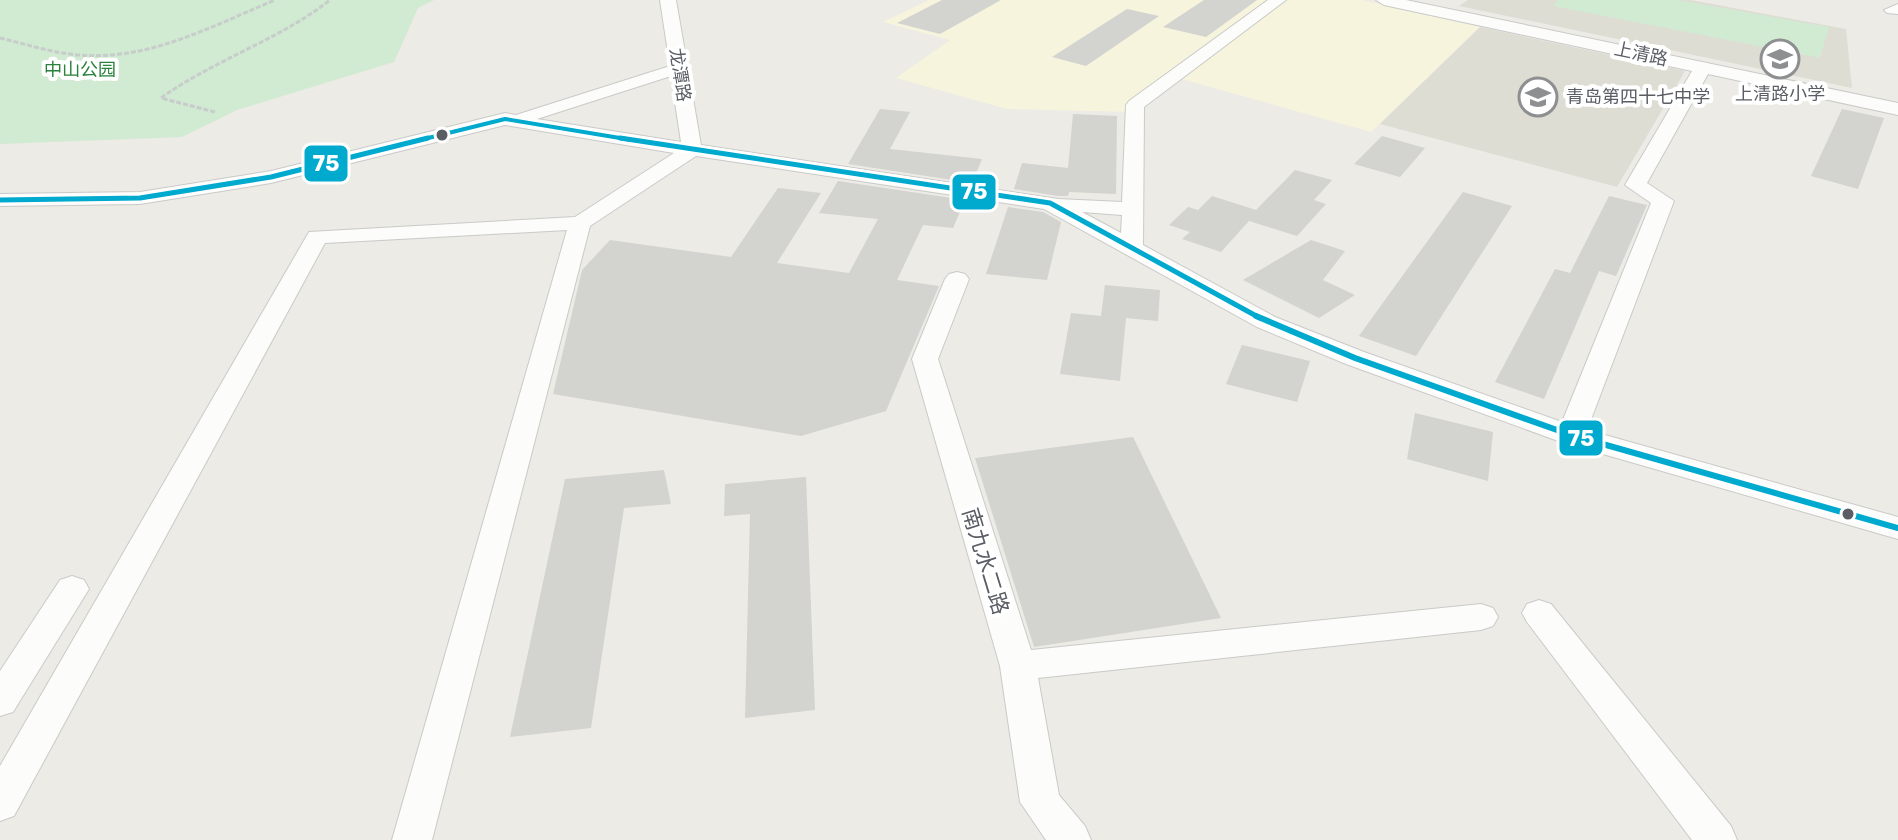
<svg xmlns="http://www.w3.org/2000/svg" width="1898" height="840" font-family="Rubik,'Noto Sans SC',sans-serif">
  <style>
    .commercial { fill: #f6f4dd }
    .education { fill: #deddd4 }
    .green { fill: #d1ead2 }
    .building { fill: #d3d3cf }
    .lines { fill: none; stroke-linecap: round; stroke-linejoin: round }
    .minor-casing { stroke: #c9cac9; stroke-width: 2 }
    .path { stroke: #c7cdca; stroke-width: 3; stroke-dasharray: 5 2; stroke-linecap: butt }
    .minor { fill: #fcfcfb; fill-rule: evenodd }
    .bus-1-far2-casing { stroke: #fff; stroke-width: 8 }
    .bus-1-far1-casing { stroke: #fff; stroke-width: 10 }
    .bus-1-casing { stroke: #fff; stroke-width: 12 }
    .bus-1-far2 { stroke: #00a9ce; stroke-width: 4 }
    .bus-1-far1 { stroke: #00a9ce; stroke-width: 5 }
    .bus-1 { stroke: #00a9ce; stroke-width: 6 }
    .bus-dot { fill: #5a5d64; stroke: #fff; stroke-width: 3 }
    .labels { text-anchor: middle; stroke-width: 8; stroke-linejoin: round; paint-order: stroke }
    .far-street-label { font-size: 18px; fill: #5a5d64; stroke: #fff }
    .far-park-label { font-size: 18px; fill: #2b823d; stroke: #fff }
    .far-poi-label { font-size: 18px; fill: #5a5d64; stroke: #fff }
    .street-label { font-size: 22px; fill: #5a5d64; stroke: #fff }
    .line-badge { stroke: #fff; stroke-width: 3 }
    .badge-label { font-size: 22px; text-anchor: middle; font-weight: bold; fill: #fff }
  </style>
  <rect width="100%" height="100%" fill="#ecebe5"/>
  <!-- commercial -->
  <polygon class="commercial" points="929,0 1362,0 1480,27 1371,132 1178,78 1132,112 1007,109 896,78 950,40 883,22"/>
  <!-- education -->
  <g class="education">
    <polygon points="1468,0 1691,0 1846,29 1852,88 1459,6"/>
    <polygon points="1480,27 1685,71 1617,187 1380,124"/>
  </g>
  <!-- green -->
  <g class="green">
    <polygon points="0,0 434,0 418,8 394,62 237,110 182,137 0,144"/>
    <polygon points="1558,0 1678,0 1829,27 1820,58 1553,6"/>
  </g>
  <!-- building -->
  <g class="building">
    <polygon points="942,0 1001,0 940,34 897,23"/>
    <polygon points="1204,0 1257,0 1206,37 1163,27"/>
    <polygon points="1127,9 1159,16 1086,66 1052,57"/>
    <polygon points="880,109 910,112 890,149 982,159 972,183 848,164"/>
    <polygon points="1842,109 1884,118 1858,189 1811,176"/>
    <polygon points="1073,114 1117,116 1116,194 1069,192 1068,196 1058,196 1014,189 1022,163 1068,168"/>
    <polygon points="1382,136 1425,148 1400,177 1354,164"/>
    <polygon points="1295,170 1332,180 1314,200 1326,204 1297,236 1249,221 1221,252 1182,239 1190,232 1169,225 1188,207 1198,210 1212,196 1256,210"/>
    <polygon points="838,181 965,200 953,228 923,225 897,280 939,286 886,411 801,436 553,394 582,270 610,240 731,257 778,188 821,193 777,263 849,273 878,219 819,213"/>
    <polygon points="1463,192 1512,206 1416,356 1359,336"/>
    <polygon points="1609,196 1647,205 1616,276 1599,271 1544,399 1495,382 1555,269 1570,273"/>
    <polygon points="1008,207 1043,212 1061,222 1047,280 986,274"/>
    <polygon points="1311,240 1345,251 1323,280 1355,295 1319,318 1243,280"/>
    <polygon points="1105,285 1160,290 1158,321 1126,318 1120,381 1060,374 1071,313 1101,316"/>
    <polygon points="1242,345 1310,361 1297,402 1226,384"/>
    <polygon points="1415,413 1493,432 1488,481 1407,459"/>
    <polygon points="1133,437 1221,618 1034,647 975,458"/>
    <polygon points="664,470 671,504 624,508 591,728 510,737 565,479"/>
    <polygon points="806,477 815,710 745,718 750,514 724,516 725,484"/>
  </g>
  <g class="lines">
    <defs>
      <g id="minor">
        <path d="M660 0H676L701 145 1058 199 1122 202 1126 105 1129 101 1268 0H1286L1144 107 1143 245 1275 317 1364 352 1562 422 1651 203 1625 185 1692 71 1384 5 1376 0H1406L1898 103V115L1708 74 1647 183 1674 201 1587 430 1898 517V539L1561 442 1346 364 1257 327 1044 209 696 156 590 226 432 840H392L567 230 325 243 14 816 0 821V766L309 232 575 217 674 153 505 125 271 183 140 204 0 206V194L140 192 271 171 505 113 516 115 670 66ZM671 76 681 142 537 119ZM1082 212 1122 215 1121 233Z"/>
        <polygon points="1898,4 1898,14 1887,13 1884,10"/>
        <polygon points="957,272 965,274 969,279 938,359 1031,650 1481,604 1493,608 1498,617 1493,626 1481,630 1038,678 1059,795 1085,826 1091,840 1046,840 1020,802 1000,666 912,359 945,279 949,274"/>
        <polygon points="72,576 84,580 89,589 13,712 0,716 0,671 60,580"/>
        <polygon points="1539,600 1551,604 1731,826 1737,840 1692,840 1527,622 1522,613 1527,604"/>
      </g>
    </defs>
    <!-- minor casing -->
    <use href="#minor" class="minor-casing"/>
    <!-- path -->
    <g class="path">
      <path d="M0 38C26 44 52 53 79 55 149 61 212 26 275 0"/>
      <path d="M215 112 161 98C214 60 279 40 330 0"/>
    </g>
    <!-- minor -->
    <use href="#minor" class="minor"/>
    <defs>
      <polyline id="bus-1-far2" points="420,140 505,119 632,140"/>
      <g id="bus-1-far1">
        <polyline points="620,138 1050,203 1260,318"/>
        <polyline points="0,200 140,198 271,177 428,138"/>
      </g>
      <polyline id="bus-1" points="1256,316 1355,358 1571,435 1898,528"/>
    </defs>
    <!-- bus-1-far2 casing -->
    <use href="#bus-1-far2" class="bus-1-far2-casing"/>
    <!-- bus-1-far1 casing -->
    <use href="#bus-1-far1" class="bus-1-far1-casing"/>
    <!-- bus-1 casing -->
    <use href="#bus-1" class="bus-1-casing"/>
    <!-- bus-1-far2 -->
    <use href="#bus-1-far2" class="bus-1-far2"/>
    <!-- bus-1-far1 -->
    <use href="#bus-1-far1" class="bus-1-far1"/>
    <!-- bus-1 -->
    <use href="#bus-1" class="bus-1"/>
  </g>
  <!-- icons -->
  <defs>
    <symbol id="school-ring" viewBox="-11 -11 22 22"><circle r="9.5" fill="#fff" stroke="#8d8f91" stroke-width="1.5"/><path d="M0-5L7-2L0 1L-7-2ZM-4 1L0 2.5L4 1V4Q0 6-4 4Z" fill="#8d8f91"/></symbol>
  </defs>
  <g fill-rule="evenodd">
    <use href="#school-ring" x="1758" y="37" width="44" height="44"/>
    <use href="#school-ring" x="1516" y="75" width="44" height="44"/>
  </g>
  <!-- markers -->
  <g class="bus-dot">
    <circle cx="442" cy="135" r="7"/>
    <circle cx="1848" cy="514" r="7"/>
  </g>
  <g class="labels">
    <!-- far-street labels -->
    <g class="far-street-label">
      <text transform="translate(1641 54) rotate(12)" y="6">上清路</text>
      <text transform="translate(680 75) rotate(81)" y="6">龙潭路</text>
    </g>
    <!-- far-park labels -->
    <g class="far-park-label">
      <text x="80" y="76">中山公园</text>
    </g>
    <!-- far-poi labels -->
    <g class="far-poi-label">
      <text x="1780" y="100">上清路小学</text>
      <text x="1566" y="103" text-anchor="start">青岛第四十七中学</text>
    </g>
    <!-- street labels -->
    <g class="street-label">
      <text transform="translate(986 561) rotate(73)" y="8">南九水二路</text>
    </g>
  </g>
  <g class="line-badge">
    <rect x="303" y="144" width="46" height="39" rx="8" fill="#00a9ce"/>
    <rect x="951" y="173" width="46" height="38" rx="8" fill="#00a9ce"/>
    <rect x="1558" y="419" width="46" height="38" rx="8" fill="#00a9ce"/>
  </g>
  <g class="badge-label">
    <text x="326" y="171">75</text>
    <text x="974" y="199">75</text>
    <text x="1581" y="446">75</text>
  </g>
</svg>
